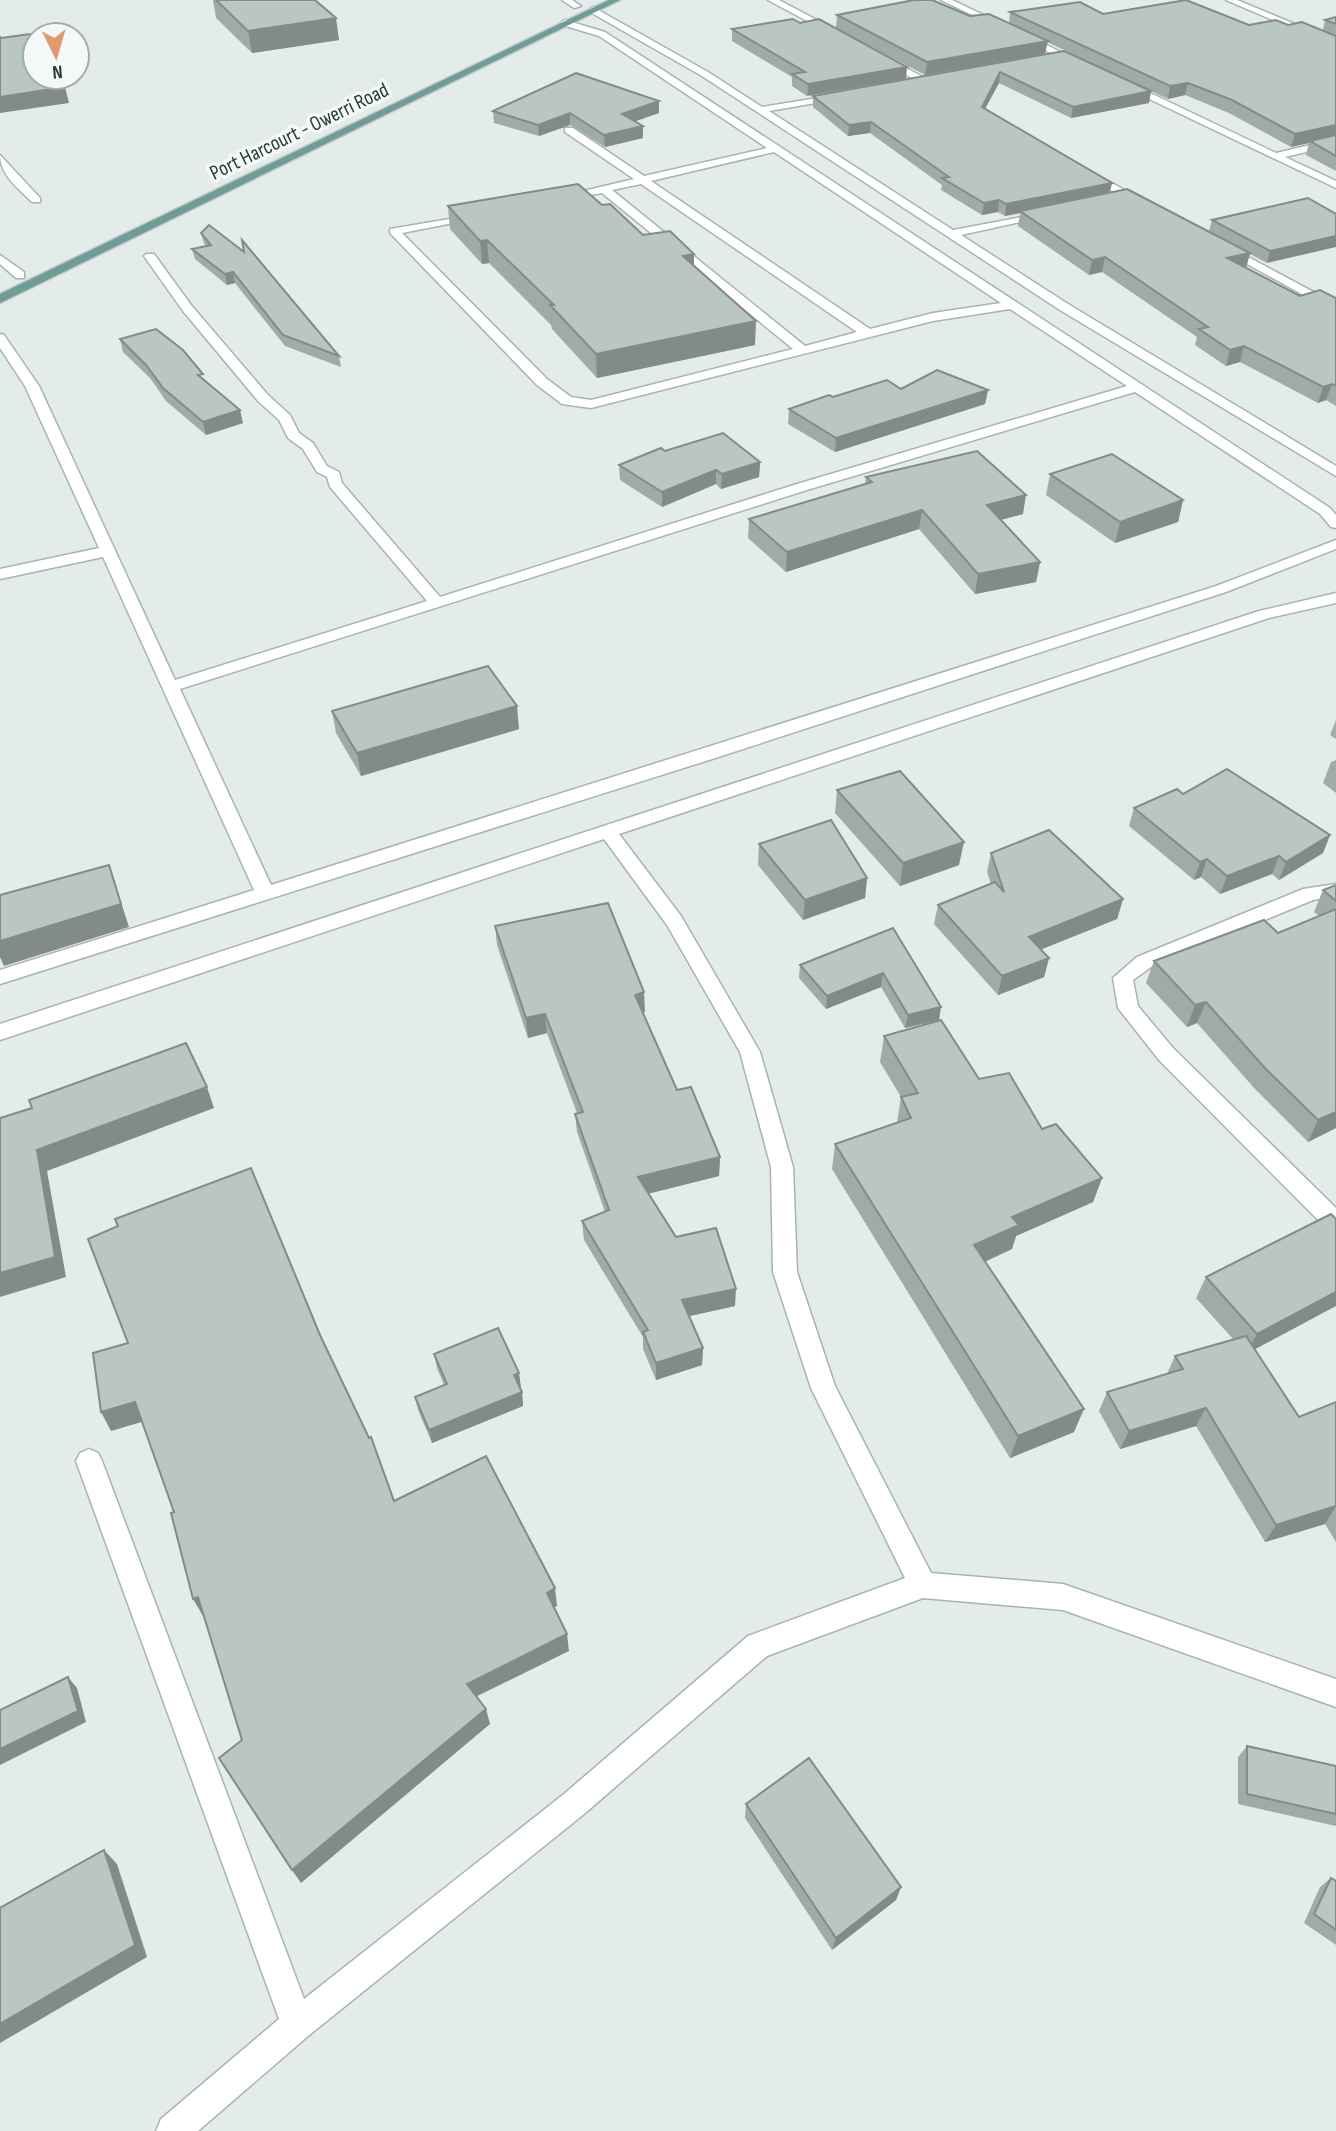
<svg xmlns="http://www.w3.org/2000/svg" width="1336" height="2131" font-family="'Sofia Sans Condensed',sans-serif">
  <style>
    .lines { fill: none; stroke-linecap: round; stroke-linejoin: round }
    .minor-casing { stroke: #a7b4b1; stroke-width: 3 }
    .major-casing { stroke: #c2c8c8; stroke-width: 3 }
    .minor { fill: #fff; fill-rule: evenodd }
    .major { fill: #6e9c97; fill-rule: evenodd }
    .wall { fill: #a0aaa8 }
    .shaded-wall { fill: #828b88 }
    .building { fill: #bac6c3; stroke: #828b88; stroke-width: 2 }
    .labels { text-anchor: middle; stroke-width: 7; stroke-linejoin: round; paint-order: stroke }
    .far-street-label { font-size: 21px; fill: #263c39; stroke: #f4f9f7 }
  </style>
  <rect width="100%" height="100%" fill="#e4ecea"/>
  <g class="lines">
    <defs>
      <g id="minor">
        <polygon points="562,0 572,0 581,6 574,8"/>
        <polygon points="768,0 779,0 841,33 833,35"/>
        <polygon points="941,0 952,0 1088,65 1080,67"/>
        <polygon points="1226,0 1237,0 1336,41 1336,47"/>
        <polygon points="593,7 708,72 762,107 842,94 844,96 839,99 769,111 953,230 1048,212 1048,216 961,235 1068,304 1336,466 1336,476 1060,310 702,76 590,12 589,10"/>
        <path d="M565 20 605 32 1330 508 1336 515V528L1331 527 1320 514 1135 392 807 490 180 689 271 885 1216 586 1336 540V549L1226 592 709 760 0 984V970L254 890 103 557 0 579V569L99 548 25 386 0 348V334L4 335 39 386 175 680 427 601 330 487 327 477 317 472 303 449 288 438 279 420 258 401 183 311 144 256 146 254H154L191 305 268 395 290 415 299 433 313 443 327 466 339 472 342 483 440 597 797 484 1127 386 1010 309 933 321 591 408 562 404 537 385 390 233V229L479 214V218L402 233 547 379 571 397 591 400 793 349 602 193 558 201V197L634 179 565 132V128H573L644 176 767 148 599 36 562 25 561 23ZM774 152 1001 303 933 313 870 329 651 181ZM641 184 857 332 805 346 612 190Z"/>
        <polygon points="883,56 927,79 929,81 921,83 880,61 878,59"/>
        <polygon points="1125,81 1276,153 1336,139 1336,145 1285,157 1336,181 1336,188 1122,86 1120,84"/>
        <path d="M0 155 40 198V202H32C19 189 0 175 0 155Z"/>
        <polygon points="1082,171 1090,171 1150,204 1140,206 1082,175"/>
        <polygon points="1224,244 1336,304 1336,313 1220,249 1220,245"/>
        <polygon points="0,255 24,272 24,278 16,278 0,264"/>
        <polygon points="1336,593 1336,603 1269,618 619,834 681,916 760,1052 793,1167 797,1272 835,1386 931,1573 1063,1584 1336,1679 1336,1707 1063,1610 923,1598 767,1656 584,1814 308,2036 198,2131 156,2131 161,2119 279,2019 76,1461 80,1453 89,1449 98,1453 102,1461 304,1999 564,1794 748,1636 905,1578 811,1388 773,1272 771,1167 740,1052 667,925 604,839 0,1040 0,1024 1259,611"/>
        <polygon points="1336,884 1336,896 1313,900 1151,967 1133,980 1138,1006 1173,1048 1336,1208 1336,1232 1328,1230 1159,1060 1118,1008 1113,978 1137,957 1303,889"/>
      </g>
      <polygon id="major" points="609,0 620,0 0,303 0,294"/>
    </defs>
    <!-- minor casing -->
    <use href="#minor" class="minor-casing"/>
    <!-- major casing -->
    <use href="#major" class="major-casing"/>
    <!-- minor -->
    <use href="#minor" class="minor"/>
    <!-- major -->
    <use href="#major" class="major"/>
  </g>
  <!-- wall -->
  <g class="wall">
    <polygon points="213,0 315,0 339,40 252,53 216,18"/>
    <polygon points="1010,12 1103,14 1249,25 1288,25 1323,30 1325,20 1336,17 1336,171 1306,155 1309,143 1291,147 1229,113 1185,95 1168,99 1047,42 1045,54 925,75 836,28 837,15 970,16 1009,23"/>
    <polygon points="819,19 807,96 792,86 792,77 732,41 732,29 800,23"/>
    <polygon points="1064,51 1151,91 1149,103 1071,118 999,83 985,109 1112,183 1110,192 1209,231 1212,220 1308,198 1267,263 1250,254 1246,268 1300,296 1336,298 1336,406 1326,400 1318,403 1240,362 1226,366 1195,345 1197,337 1102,272 1089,275 1018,226 1020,213 1005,216 998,212 982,215 941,190 942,185 870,133 848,136 813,107 813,96"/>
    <polygon points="493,111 659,113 635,121 643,126 643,138 605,147 570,125 539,136 494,123"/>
    <polygon points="602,205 643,235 694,265 755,345 597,378 552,329 551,325 489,263 482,264 450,229 448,206"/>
    <polygon points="201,233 339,356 341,367 285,346 235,283 227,285 195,259 192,249 206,246 204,243"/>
    <polygon points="120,339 204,380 243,423 206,435 166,401 150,378 123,352"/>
    <polygon points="901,389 988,390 985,404 835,452 788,424 789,409 833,397"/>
    <polygon points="665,451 760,462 759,477 721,489 716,484 662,507 620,480 619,465"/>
    <polygon points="1050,474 1183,500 1178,522 1115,543 1046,495"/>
    <polygon points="866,477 1023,514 1001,520 1040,562 1036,582 975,594 919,529 786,572 748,538 749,519 865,484"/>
    <polygon points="332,711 519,729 361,776 336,733"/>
    <polygon points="1336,720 1336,739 1330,735"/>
    <polygon points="1336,760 1336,793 1323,783 1331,762"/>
    <polygon points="837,790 959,865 900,886 835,813"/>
    <polygon points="1183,794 1330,835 1323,853 1279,880 1272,874 1220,894 1201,877 1194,880 1129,826 1134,808"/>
    <polygon points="759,844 867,878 865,898 803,920 758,865"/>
    <polygon points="991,853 1123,899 1117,919 1041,949 1049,958 1044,977 998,995 934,924 938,905 991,884 987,872"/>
    <polygon points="1336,885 1336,1128 1308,1142 1255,1089 1197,1023 1187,1027 1146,983 1154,961 1278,933 1319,916 1314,912 1323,890"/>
    <polygon points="495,926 645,1012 642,1012 677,1090 720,1157 719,1176 648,1194 676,1237 735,1306 689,1316 703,1348 702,1365 656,1380 643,1349 643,1337 584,1240 582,1221 605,1212 577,1132 575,1114 577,1113 547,1033 528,1038 497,945"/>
    <polygon points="893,928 939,1020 905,1028 881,987 826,1009 799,978 800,965"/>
    <polygon points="884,1036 979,1079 1102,1178 1093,1202 1016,1236 1012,1249 985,1262 1074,1432 1010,1458 832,1169 835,1144 897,1123 901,1097 880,1062"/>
    <polygon points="1331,1214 1255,1349 1299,1417 1336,1402 1336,1542 1325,1524 1265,1542 1196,1426 1120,1449 1099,1411 1107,1392 1167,1374 1175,1356 1233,1339 1196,1298 1206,1277"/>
    <polygon points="434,1354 521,1387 520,1388 522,1392 523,1406 432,1443 418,1410 415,1397 444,1385 437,1368"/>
    <polygon points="1247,1746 1336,1766 1336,1826 1238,1804 1238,1757"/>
    <polygon points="746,1804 901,1887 896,1900 832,1950 745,1818"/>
    <polygon points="1331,1878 1336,1881 1336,1945 1304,1923 1320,1887"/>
  </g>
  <!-- shaded-wall -->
  <g class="shaded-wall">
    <polygon points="336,18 339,40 252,53 248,31"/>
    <polygon points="1048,41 1045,54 925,75 927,62"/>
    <polygon points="907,67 906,79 807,96 808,84"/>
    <polygon points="1000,72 999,83 980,118 982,107"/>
    <polygon points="1188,83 1185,95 1168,99 1170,86"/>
    <polygon points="65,87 69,103 0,113 0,97"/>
    <polygon points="1151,91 1149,103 1071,118 1073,107"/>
    <polygon points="659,101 659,113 622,126 622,114"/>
    <polygon points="570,113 570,125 539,136 538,125"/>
    <polygon points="871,122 870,133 848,136 849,125"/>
    <polygon points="1336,125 1336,137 1310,141 1309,143 1291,147 1295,134"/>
    <polygon points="643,126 643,138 605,147 604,135"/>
    <polygon points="1112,183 1109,194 1020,211 1020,213 1005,216 1006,204"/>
    <polygon points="999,200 998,212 982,215 984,203"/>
    <polygon points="1336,236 1336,247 1267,263 1270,251"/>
    <polygon points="487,240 489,263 482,264 480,241"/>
    <polygon points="1250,253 1246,268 1227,258"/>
    <polygon points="694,254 694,278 683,256"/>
    <polygon points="1105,257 1102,272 1089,275 1092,260"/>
    <polygon points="233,272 235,283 227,285 225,274"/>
    <polygon points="756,321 755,345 597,378 596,354"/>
    <polygon points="1244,346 1240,362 1226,366 1230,350"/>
    <polygon points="1332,384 1326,400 1318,403 1323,387"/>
    <polygon points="988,390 985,404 835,452 836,438"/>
    <polygon points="240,410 243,423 206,435 203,422"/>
    <polygon points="760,462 759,477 721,489 722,474"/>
    <polygon points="716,470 716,484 662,507 662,492"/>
    <polygon points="1026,495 1023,514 984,524 987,505"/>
    <polygon points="1183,500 1178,522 1115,543 1120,522"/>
    <polygon points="922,510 919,529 786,572 787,552"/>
    <polygon points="1040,562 1036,582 975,594 978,574"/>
    <polygon points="517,706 519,729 361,776 357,753"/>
    <polygon points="1330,835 1323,853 1279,880 1286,862"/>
    <polygon points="964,842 959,865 900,886 903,863"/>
    <polygon points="1279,856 1272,874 1220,894 1227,876"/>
    <polygon points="1207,859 1201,877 1194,880 1200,862"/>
    <polygon points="109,865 129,927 4,966 0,957 0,941"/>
    <polygon points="867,878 865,898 803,920 805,900"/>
    <polygon points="1123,899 1117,919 1025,956 1029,937"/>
    <polygon points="1049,958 1044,977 998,995 1002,976"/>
    <polygon points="883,973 881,987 826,1009 827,996"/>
    <polygon points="644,992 645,1012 635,1014 635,995"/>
    <polygon points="1206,1002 1197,1023 1187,1027 1195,1005"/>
    <polygon points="941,1007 939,1020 905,1028 908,1015"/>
    <polygon points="545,1014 547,1033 528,1038 526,1018"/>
    <polygon points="207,1087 214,1108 47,1171 66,1277 0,1297 0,1273 37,1150"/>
    <polygon points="1336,1112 1336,1128 1308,1142 1318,1120"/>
    <polygon points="720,1157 719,1176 638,1196 638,1177"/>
    <polygon points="1102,1178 1093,1202 1016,1236 1012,1249 968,1269 974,1245 1012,1217"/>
    <polygon points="736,1289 735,1306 681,1318 682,1300"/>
    <polygon points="1336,1292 1336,1306 1246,1354 1257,1334"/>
    <polygon points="703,1348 702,1365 656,1380 656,1363"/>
    <polygon points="519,1373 521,1387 516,1389 514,1375"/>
    <polygon points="522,1392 523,1406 432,1443 429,1430"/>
    <polygon points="135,1402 145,1421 111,1431 101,1412"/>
    <polygon points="1206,1408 1196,1426 1120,1449 1129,1431"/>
    <polygon points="1084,1409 1074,1432 1010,1458 1018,1436"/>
    <polygon points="1336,1506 1325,1524 1265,1542 1276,1525"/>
    <polygon points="555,1588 557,1606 549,1610 547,1593"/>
    <polygon points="198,1597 208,1614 203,1616 193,1599"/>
    <polygon points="567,1634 569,1651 471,1699 467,1684"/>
    <polygon points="68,1677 77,1688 86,1722 0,1765 0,1749"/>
    <polygon points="486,1709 490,1724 301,1883 292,1870"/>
    <polygon points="104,1850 117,1864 147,1957 0,2043 0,2024"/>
    <polygon points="901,1887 896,1900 832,1950 836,1938"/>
  </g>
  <!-- building -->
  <g class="building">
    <polygon points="216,0 315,0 336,18 248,31"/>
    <polygon points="914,0 932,0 970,16 989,14 1048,41 927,62 837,15"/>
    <polygon points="1186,0 1249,25 1276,20 1288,25 1302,22 1336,36 1336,125 1295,134 1232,100 1188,83 1170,86 1010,12 1080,2 1103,14"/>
    <polygon points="1336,17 1336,24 1325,20"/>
    <polygon points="793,19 800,23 819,19 907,67 808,84 792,74 805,72 732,29"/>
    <polygon points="30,34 35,42 35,77 58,77 65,87 0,97 0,37 1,38"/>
    <polygon points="1064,51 1151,91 1073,107 1000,72 982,107 1112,183 1006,204 999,200 984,203 942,178 949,177 871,122 849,125 813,96"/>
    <polygon points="576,73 659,101 622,114 643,126 604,135 570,113 538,125 493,111"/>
    <polygon points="1336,135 1336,156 1310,141"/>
    <polygon points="578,184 602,205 610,204 643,235 670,231 694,254 683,256 756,321 596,354 550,305 554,305 487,240 480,241 448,206"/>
    <polygon points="1127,189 1250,253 1227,258 1300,296 1320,290 1336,298 1336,386 1332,384 1323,387 1244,346 1230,350 1199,329 1208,327 1105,257 1092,260 1020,211"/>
    <polygon points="1308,198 1336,214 1336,236 1270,251 1212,220"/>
    <polygon points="209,225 244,252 242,240 339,356 283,335 233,272 225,274 192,249 211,245 201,233"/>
    <polygon points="156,329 183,350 203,374 198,375 240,410 203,422 163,388 146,365 120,339"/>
    <polygon points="937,370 988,390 836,438 789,409 829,395 833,397 887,380 901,389"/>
    <polygon points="723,433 760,462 722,474 716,470 662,492 619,465 661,448 665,451"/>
    <polygon points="977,451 1026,495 987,505 1040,562 978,574 922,510 787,552 749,519 872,482 866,477"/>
    <polygon points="1112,454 1183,500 1120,522 1050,474"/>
    <polygon points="488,666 517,706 357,753 332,711"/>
    <polygon points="1227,769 1330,835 1286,862 1279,856 1227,876 1207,859 1200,862 1134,808 1177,789 1183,794"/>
    <polygon points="900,771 964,842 903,863 837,790"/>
    <polygon points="831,820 867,878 805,900 759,844"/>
    <polygon points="1049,830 1123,899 1029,937 1049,958 1002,976 938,905 995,882 1004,892 991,853"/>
    <polygon points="109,865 121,904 0,941 0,895"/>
    <polygon points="1336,885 1336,901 1323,890"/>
    <polygon points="608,903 644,992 635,995 677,1090 691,1087 720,1157 638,1177 676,1237 716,1228 736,1289 682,1300 703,1348 656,1363 643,1332 648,1330 582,1221 609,1210 575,1114 583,1112 545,1014 526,1018 495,926"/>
    <polygon points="1336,909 1336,1112 1318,1120 1265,1068 1206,1002 1195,1005 1154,961 1264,920 1278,933"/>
    <polygon points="893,928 941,1007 908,1015 883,973 827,996 800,965"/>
    <polygon points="941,1020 979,1079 1009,1073 1042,1129 1056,1124 1102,1178 1012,1217 1019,1225 974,1245 1084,1409 1018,1436 835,1144 911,1118 901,1097 918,1093 884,1036"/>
    <polygon points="186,1043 207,1087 37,1150 55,1257 0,1273 0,1118 32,1108 29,1100"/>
    <polygon points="251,1168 320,1335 369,1438 371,1437 394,1501 486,1456 555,1588 547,1593 567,1634 467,1684 486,1709 292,1870 219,1758 242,1740 198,1597 193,1599 171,1513 174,1512 135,1402 101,1412 93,1353 128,1343 88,1239 118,1226 115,1219"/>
    <polygon points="1331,1214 1336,1219 1336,1292 1257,1334 1206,1277"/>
    <polygon points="498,1328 519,1373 514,1375 522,1392 429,1430 415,1397 447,1384 434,1354"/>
    <polygon points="1246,1336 1299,1417 1336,1402 1336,1506 1276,1525 1206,1408 1129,1431 1107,1392 1183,1369 1175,1356"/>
    <polygon points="68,1677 78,1711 0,1749 0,1710"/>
    <polygon points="1247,1746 1336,1766 1336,1814 1247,1794"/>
    <polygon points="809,1758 901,1887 836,1938 746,1804"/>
    <polygon points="104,1850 135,1945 0,2024 0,1908"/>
    <polygon points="1331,1878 1336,1881 1336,1930 1314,1914"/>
  </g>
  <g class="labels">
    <!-- far-street labels -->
    <g class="far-street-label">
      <text transform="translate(299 131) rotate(-26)" y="7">Port Harcourt - Owerri Road</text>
    </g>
  </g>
  <!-- north arrow -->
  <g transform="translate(56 56) rotate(175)"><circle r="33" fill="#f4f9f7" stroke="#a2adab" stroke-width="2"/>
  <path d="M0-5L12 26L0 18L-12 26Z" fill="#e29a6c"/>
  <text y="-10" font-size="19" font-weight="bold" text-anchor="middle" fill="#263c39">N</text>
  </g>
</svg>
